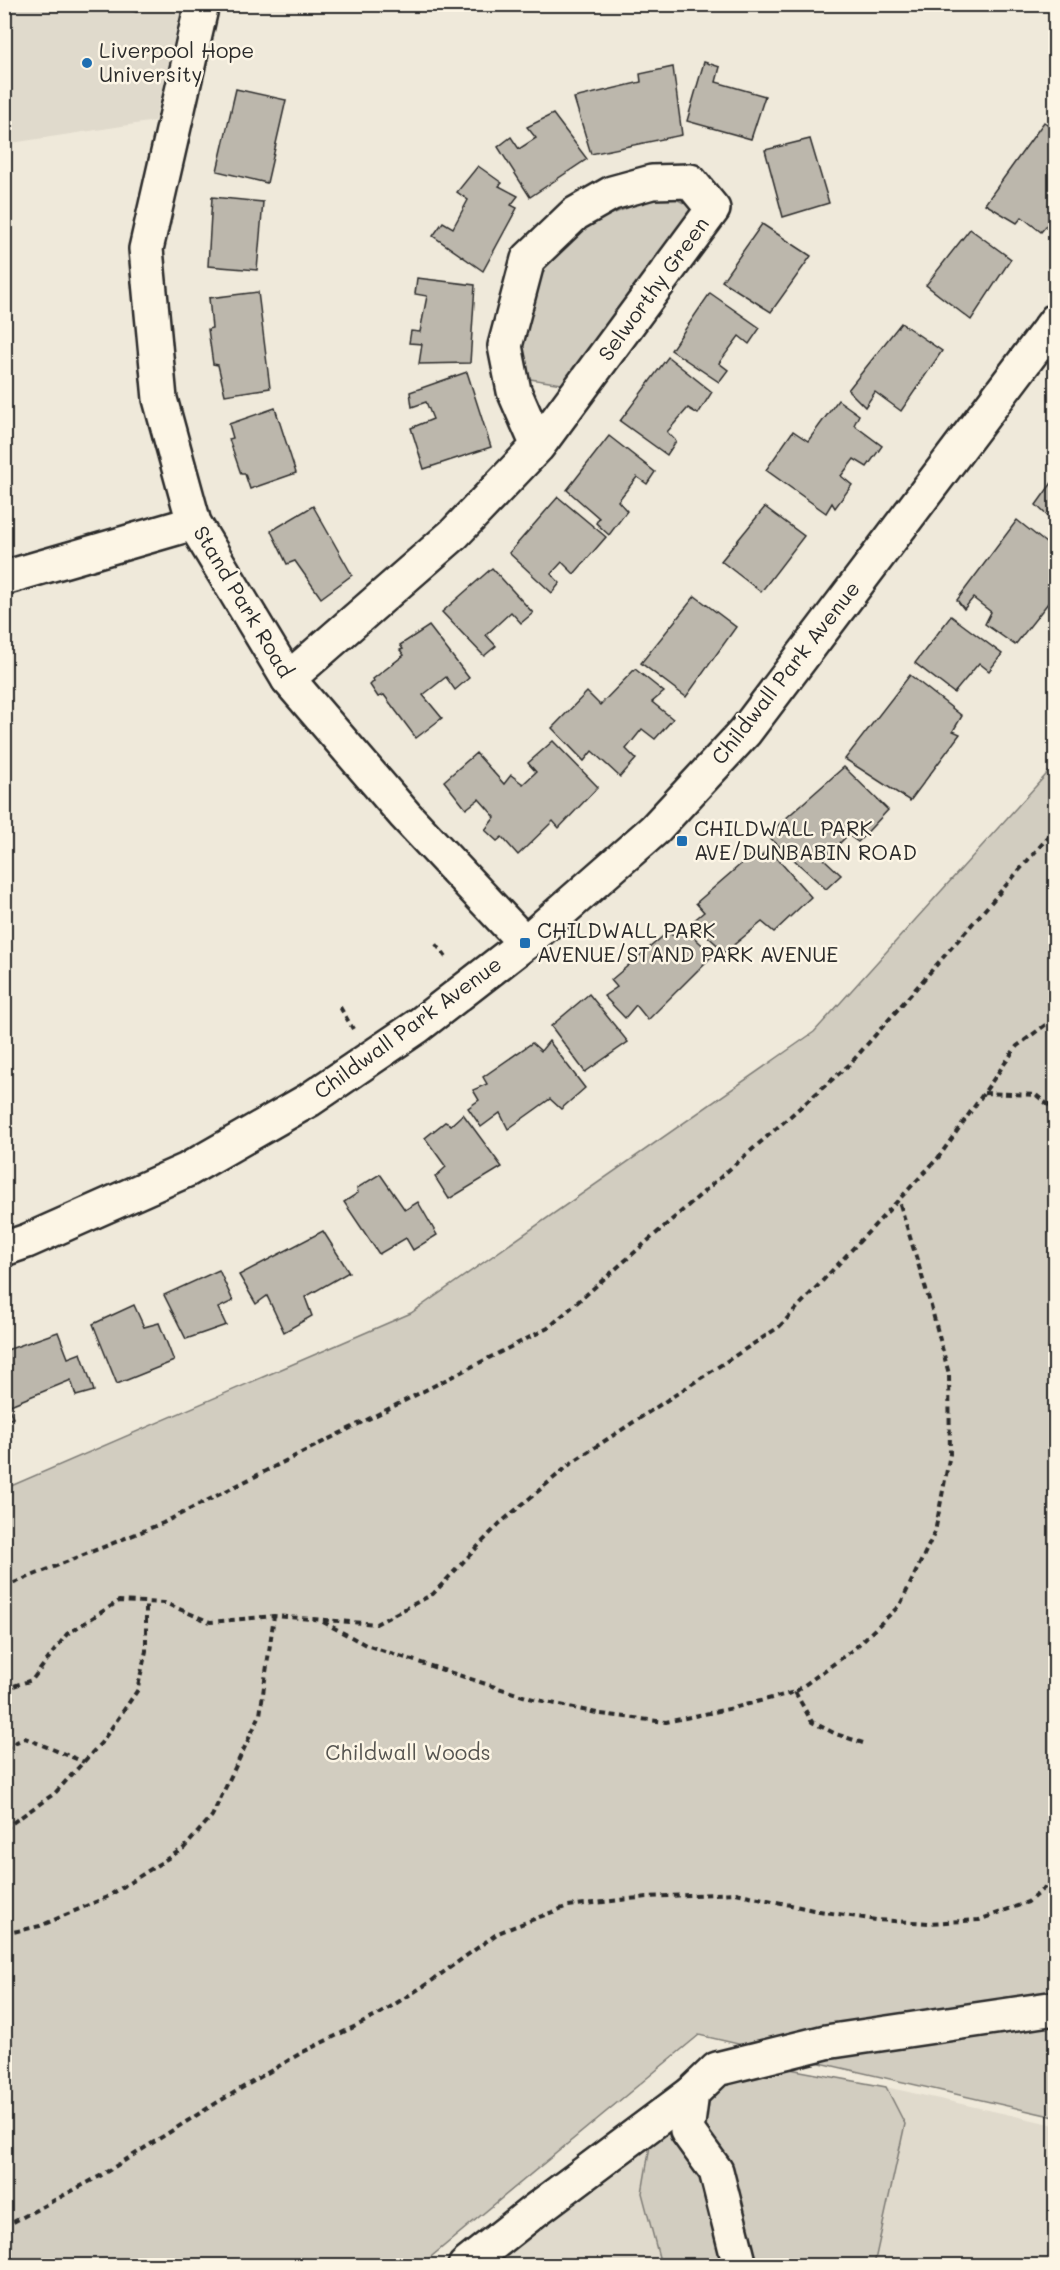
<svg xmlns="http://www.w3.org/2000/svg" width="1060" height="2270" font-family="Mali,sans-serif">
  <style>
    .built { fill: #e0dacc }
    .green { fill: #d2cdc0; stroke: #7e7c76; stroke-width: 1.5 }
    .building { fill: #bcb7ac; stroke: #2b2b2b; stroke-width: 1.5 }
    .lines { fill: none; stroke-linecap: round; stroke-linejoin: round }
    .minor-casing { stroke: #2b2b2b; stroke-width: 38 }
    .path { stroke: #2b2b2b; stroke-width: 4; stroke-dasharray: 6 4.5; stroke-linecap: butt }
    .minor { stroke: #fcf5e5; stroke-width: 33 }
    .poi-dot { fill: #1f6fb2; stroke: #fcf5e5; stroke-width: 2 }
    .labels { text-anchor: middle; stroke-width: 5; stroke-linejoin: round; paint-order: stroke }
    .poi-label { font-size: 21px; fill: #2b2b2b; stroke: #fcf5e5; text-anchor: start }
    .street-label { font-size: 21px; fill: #2b2b2b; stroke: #fcf5e5 }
    .park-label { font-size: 21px; fill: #555450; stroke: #fcf5e5 }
  </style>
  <rect width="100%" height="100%" fill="#efe9da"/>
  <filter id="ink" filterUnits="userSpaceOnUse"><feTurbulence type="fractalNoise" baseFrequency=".0167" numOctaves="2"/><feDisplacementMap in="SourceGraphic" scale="12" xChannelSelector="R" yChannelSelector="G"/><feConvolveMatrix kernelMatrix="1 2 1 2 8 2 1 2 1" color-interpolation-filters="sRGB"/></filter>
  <g filter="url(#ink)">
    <!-- built -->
    <g class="built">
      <polygon points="5,5 182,5 155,121 5,144"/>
      <polygon points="709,2054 886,2087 1055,2125 1055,2265 443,2266"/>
    </g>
    <!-- green -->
    <g class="green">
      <polygon points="665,193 695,209 568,385 524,378 517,346 544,266 587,224"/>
      <polygon points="1055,765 1055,2117 699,2035 421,2265 5,2265 4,1489 411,1313 814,1032"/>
      <polygon points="709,2054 886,2087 905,2124 874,2265 661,2265 642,2193 652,2134 692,2074"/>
    </g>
    <!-- building -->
    <g class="building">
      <polygon points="106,4 139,4 137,12"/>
      <polygon points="704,62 720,67 716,82 765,96 751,139 687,121"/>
      <polygon points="673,67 682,135 591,154 574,98 641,82 640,74"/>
      <polygon points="236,89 286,100 267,183 217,171"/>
      <polygon points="553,114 587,159 530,197 498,147 511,137 519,149 536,138 527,127"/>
      <polygon points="1044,122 1056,130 1056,199 1052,203 1056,206 1056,214 1041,232 1022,217 1017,223 985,204"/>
      <polygon points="810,139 829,203 783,217 765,150"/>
      <polygon points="478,166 502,183 499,186 518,196 511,205 517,208 483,271 433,236 443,222 453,228 468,200 457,192"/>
      <polygon points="212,197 263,202 257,270 208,266"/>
      <polygon points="762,224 811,256 771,312 722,281"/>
      <polygon points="970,229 1011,259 971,320 926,285"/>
      <polygon points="417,278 475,285 470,363 419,364 422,344 409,343 411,331 420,332 427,296 415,294"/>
      <polygon points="258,292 270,388 225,395 218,365 213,364 208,329 212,328 209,298"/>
      <polygon points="710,293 760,328 749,344 739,336 719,363 728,370 719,382 671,350"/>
      <polygon points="901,323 942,351 901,411 875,392 865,407 848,390"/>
      <polygon points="668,357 712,392 698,414 688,408 667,432 676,441 667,455 620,421"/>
      <polygon points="467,372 491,447 424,469 411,428 433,419 426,402 412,407 410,392"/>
      <polygon points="838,400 859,415 854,425 882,446 867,467 854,459 841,476 852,485 835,508 832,503 826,513 766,470 793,431 808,441"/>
      <polygon points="275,408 296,473 250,489 245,474 241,474 229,439 233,438 229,424"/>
      <polygon points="609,436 655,472 647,484 637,477 618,501 627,511 609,535 596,523 599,518 567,490"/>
      <polygon points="1056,477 1056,524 1036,505"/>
      <polygon points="558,497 606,537 574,574 562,562 551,574 560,583 552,593 509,553"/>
      <polygon points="313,506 352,575 321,598 295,561 287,564 271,531"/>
      <polygon points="765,507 804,536 761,592 721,561"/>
      <polygon points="1017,520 1056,551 1056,593 1015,645 985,624 991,612 973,598 964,609 957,600"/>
      <polygon points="492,568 533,613 521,623 511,612 486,635 496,646 484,656 442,612"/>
      <polygon points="695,596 736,627 686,697 641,663"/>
      <polygon points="951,616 1002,654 989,671 979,663 954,693 915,663"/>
      <polygon points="429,626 469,678 455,690 446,677 423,695 442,718 416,738 384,695 378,697 370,685 374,681 373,679 404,655 400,650 403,649 400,645"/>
      <polygon points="635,669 664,692 652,702 673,719 655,739 642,729 626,749 636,759 620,777 592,751 584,761 552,728 587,692 600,705"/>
      <polygon points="910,675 962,716 953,731 960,734 910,801 845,759"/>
      <polygon points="553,741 598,787 559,828 553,821 518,855 502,837 497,841 485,830 495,817 479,799 466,809 444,781 476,753 504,784 511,775 523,784 536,772 528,763"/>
      <polygon points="844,767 888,810 858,842 848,835 824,859 841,875 826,889 767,835"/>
      <polygon points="767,847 811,897 774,932 762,922 725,952 692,922 704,912 696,903 755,852 759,861"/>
      <polygon points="685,929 713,955 648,1020 636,1005 625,1018 604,996 617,987 611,980 668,932 676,938"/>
      <polygon points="589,994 628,1042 585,1072 551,1026"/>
      <polygon points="549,1041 585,1088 561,1109 550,1099 508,1129 500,1113 481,1127 468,1108 479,1100 473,1090 487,1084 483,1077 532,1043 541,1051"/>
      <polygon points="463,1114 502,1167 449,1199 435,1177 446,1167 425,1138 445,1122 451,1125"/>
      <polygon points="380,1174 405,1210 418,1202 437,1235 413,1250 406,1238 379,1254 344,1202 358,1193 357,1188"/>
      <polygon points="323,1231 349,1272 305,1297 312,1316 284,1332 267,1296 256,1304 239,1275"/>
      <polygon points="219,1270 233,1301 218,1308 226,1325 186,1339 164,1295"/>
      <polygon points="134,1305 144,1327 159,1323 174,1361 117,1384 93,1324"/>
      <polygon points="58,1332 68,1358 81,1353 94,1391 76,1396 71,1380 8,1406 13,1418 4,1421 4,1351"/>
    </g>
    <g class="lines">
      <defs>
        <g id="minor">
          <polyline points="202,4 146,249 160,399 194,523 288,679 405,815 525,943"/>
          <polyline points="4,578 194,523"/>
          <polyline points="288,679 454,534 538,446 713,209 690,181 652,182 612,193 575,214 528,259 505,346 514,391 538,446"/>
          <polyline points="4,1249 27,1241 187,1170 309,1100 418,1026 525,943 654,830 745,732 1056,320"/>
          <polyline points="465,2266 533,2212 692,2093"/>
          <polyline points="740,2266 716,2171 687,2131 692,2093 717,2069 826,2042 1056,2008"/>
        </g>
      </defs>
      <!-- minor casing -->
      <use href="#minor" class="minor-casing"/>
      <!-- path -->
      <g class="path">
        <polyline points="436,944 448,960"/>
        <polyline points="340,1007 353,1029"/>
        <polyline points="984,1093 1036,1095 1056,1111"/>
        <polyline points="4,1587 163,1523 548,1328 850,1064 1056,828"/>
        <polyline points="323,1622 366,1645 529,1698 601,1714 666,1722 733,1708 795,1692 854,1649 900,1605 935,1532 950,1454 949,1374 931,1306 899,1201"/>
        <polyline points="4,1689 32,1680 67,1634 119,1601 165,1603 210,1622 274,1616 376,1624 433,1594 499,1524 574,1461 779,1327 938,1158 1017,1046 1056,1017"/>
        <polyline points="795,1692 812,1722 836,1734 863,1743"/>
        <polyline points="1056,1721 1056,1739"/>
        <polyline points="4,1748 25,1738 84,1762"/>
        <polyline points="4,1829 55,1793 101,1743 137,1691 146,1651 146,1603"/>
        <polyline points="4,1934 40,1926 107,1897 184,1848 212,1816 260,1715 274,1616"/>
        <polyline points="4,2227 100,2176 208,2108 301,2053 376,2016 430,1982 498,1933 568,1906 647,1897 736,1893 813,1910 876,1920 929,1923 979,1920 1028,1902 1052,1881 1056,1871"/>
      </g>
      <!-- minor -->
      <use href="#minor" class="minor"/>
    </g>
  </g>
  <!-- markers -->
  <g class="poi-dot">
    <circle cx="87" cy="63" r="6"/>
    <rect x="676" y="835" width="12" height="12" rx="3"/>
    <rect x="519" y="937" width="12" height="12" rx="3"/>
  </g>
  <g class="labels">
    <!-- poi labels -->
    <g class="poi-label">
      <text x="99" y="58">Liverpool Hope<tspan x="99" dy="24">University</tspan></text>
      <text x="694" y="836">CHILDWALL PARK<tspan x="694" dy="24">AVE/DUNBABIN ROAD</tspan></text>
      <text x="537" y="938">CHILDWALL PARK<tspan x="537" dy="24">AVENUE/STAND PARK AVENUE</tspan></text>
    </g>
    <!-- street labels -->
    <g class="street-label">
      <text transform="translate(654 289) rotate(-54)" y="7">Selworthy Green</text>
      <text transform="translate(243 602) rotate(59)" y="7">Stand Park Road</text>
      <text transform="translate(786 673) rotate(-52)" y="7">Childwall Park Avenue</text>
      <text transform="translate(408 1028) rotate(-36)" y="7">Childwall Park Avenue</text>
    </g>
    <!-- park labels -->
    <g class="park-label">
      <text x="408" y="1760">Childwall Woods</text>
    </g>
  </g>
  <!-- margin -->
  <rect width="1060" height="2270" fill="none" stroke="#fcf5e5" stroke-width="24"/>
  <rect x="12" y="12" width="1036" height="2246" fill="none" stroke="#2b2b2b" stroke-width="2" filter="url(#ink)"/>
</svg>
